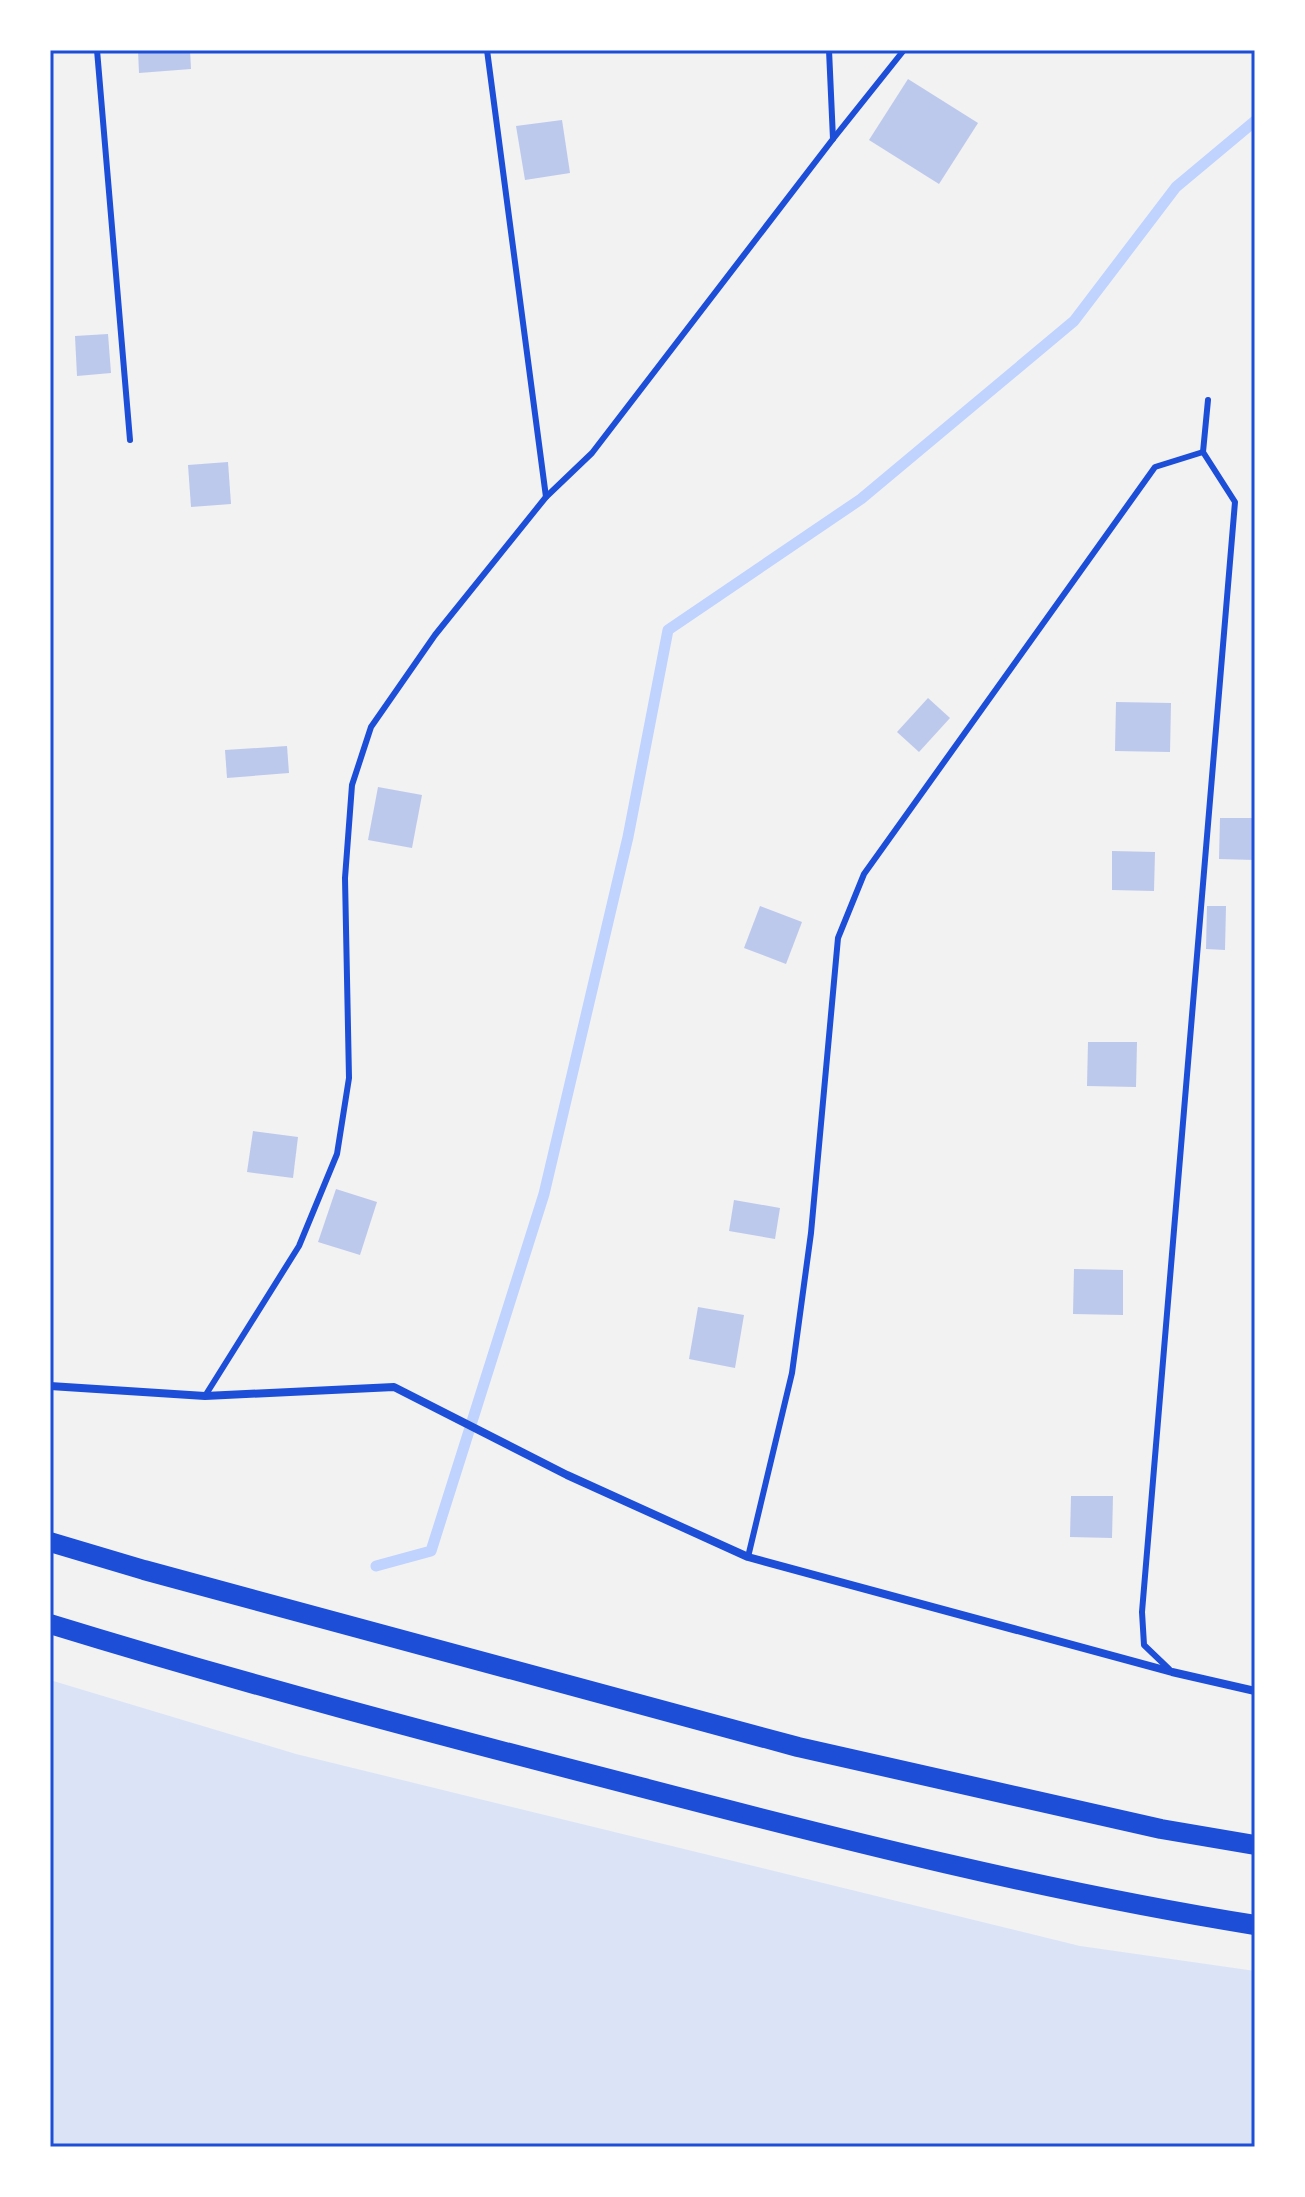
<svg xmlns="http://www.w3.org/2000/svg" width="1305" height="2197" font-family="'Roboto Serif',serif">
  <style>
    .green { fill: #dbe4f7 }
    .lines { fill: none; stroke-linecap: round; stroke-linejoin: round }
    .stream { stroke: #bfd3fe; stroke-width: 11 }
    .building { fill: #bdc9ec }
    .service { stroke: #1d4ed8; stroke-width: 6 }
    .minor { stroke: #1d4ed8; stroke-width: 8 }
    .primary { stroke: #1d4ed8; stroke-width: 20 }
    .neatline { fill: none; stroke: #1d4ed8; stroke-width: 3 }
  </style>
  <rect width="100%" height="100%" fill="#f2f2f2"/>
  <!-- green -->
  <polygon class="green" points="50,1680 296,1754 1080,1946 1255,1971 1255,2147 50,2147"/>
  <g class="lines">
    <!-- stream -->
    <polyline class="stream" points="376,1566 431,1551 544,1194 628,837 668,630 861,499 1074,321 1176,187 1255,121"/>
  </g>
  <!-- building -->
  <g class="building">
    <polygon points="138,50 190,50 191,69 139,73"/>
    <polygon points="908,79 978,123 939,184 869,140"/>
    <polygon points="562,120 570,173 525,180 516,126"/>
    <polygon points="108,334 111,373 77,376 75,336"/>
    <polygon points="228,462 231,504 191,507 188,465"/>
    <polygon points="928,698 950,718 919,752 897,732"/>
    <polygon points="1116,702 1171,703 1170,752 1115,751"/>
    <polygon points="287,746 289,773 227,778 225,750"/>
    <polygon points="378,787 422,795 412,848 368,840"/>
    <polygon points="1220,818 1255,818 1255,860 1219,859"/>
    <polygon points="1112,851 1155,852 1154,891 1112,890"/>
    <polygon points="760,906 802,922 786,964 744,948"/>
    <polygon points="1207,906 1226,906 1225,950 1206,949"/>
    <polygon points="1088,1042 1137,1042 1136,1087 1087,1086"/>
    <polygon points="253,1131 298,1137 293,1178 247,1172"/>
    <polygon points="336,1189 377,1202 360,1255 318,1242"/>
    <polygon points="734,1200 780,1208 775,1239 729,1231"/>
    <polygon points="1074,1269 1123,1270 1123,1315 1073,1314"/>
    <polygon points="698,1307 744,1315 735,1368 689,1359"/>
    <polygon points="1071,1496 1113,1496 1112,1538 1070,1537"/>
  </g>
  <g class="lines">
    <!-- service -->
    <g class="service">
      <polyline points="97,50 130,440"/>
      <polyline points="487,50 546,497"/>
      <polyline points="833,139 904,50"/>
      <polyline points="205,1396 299,1246 337,1154 349,1078 345,878 352,785 371,727 435,635 546,497 592,453 833,139 829,50"/>
      <polyline points="748,1557 792,1373 811,1233 838,938 864,874 1155,467 1203,452"/>
      <polyline points="1169,1669 1144,1645 1142,1612 1235,502 1203,452 1208,400"/>
    </g>
    <!-- minor -->
    <polyline class="minor" points="50,1386 205,1396 394,1387 567,1475 748,1557 1172,1672 1255,1691"/>
    <!-- primary -->
    <g class="primary">
      <polyline points="50,1542 144,1570 798,1747 1161,1829 1255,1845"/>
      <path d="M50 1624C245 1684 442 1736 640 1787 843 1840 1048 1892 1255 1925"/>
    </g>
  </g>
  <!-- border -->
  <rect width="1305" height="2197" fill="none" stroke="#ffffff" stroke-width="104"/>
  <rect x="52" y="52" width="1201" height="2093" class="neatline"/>
</svg>
